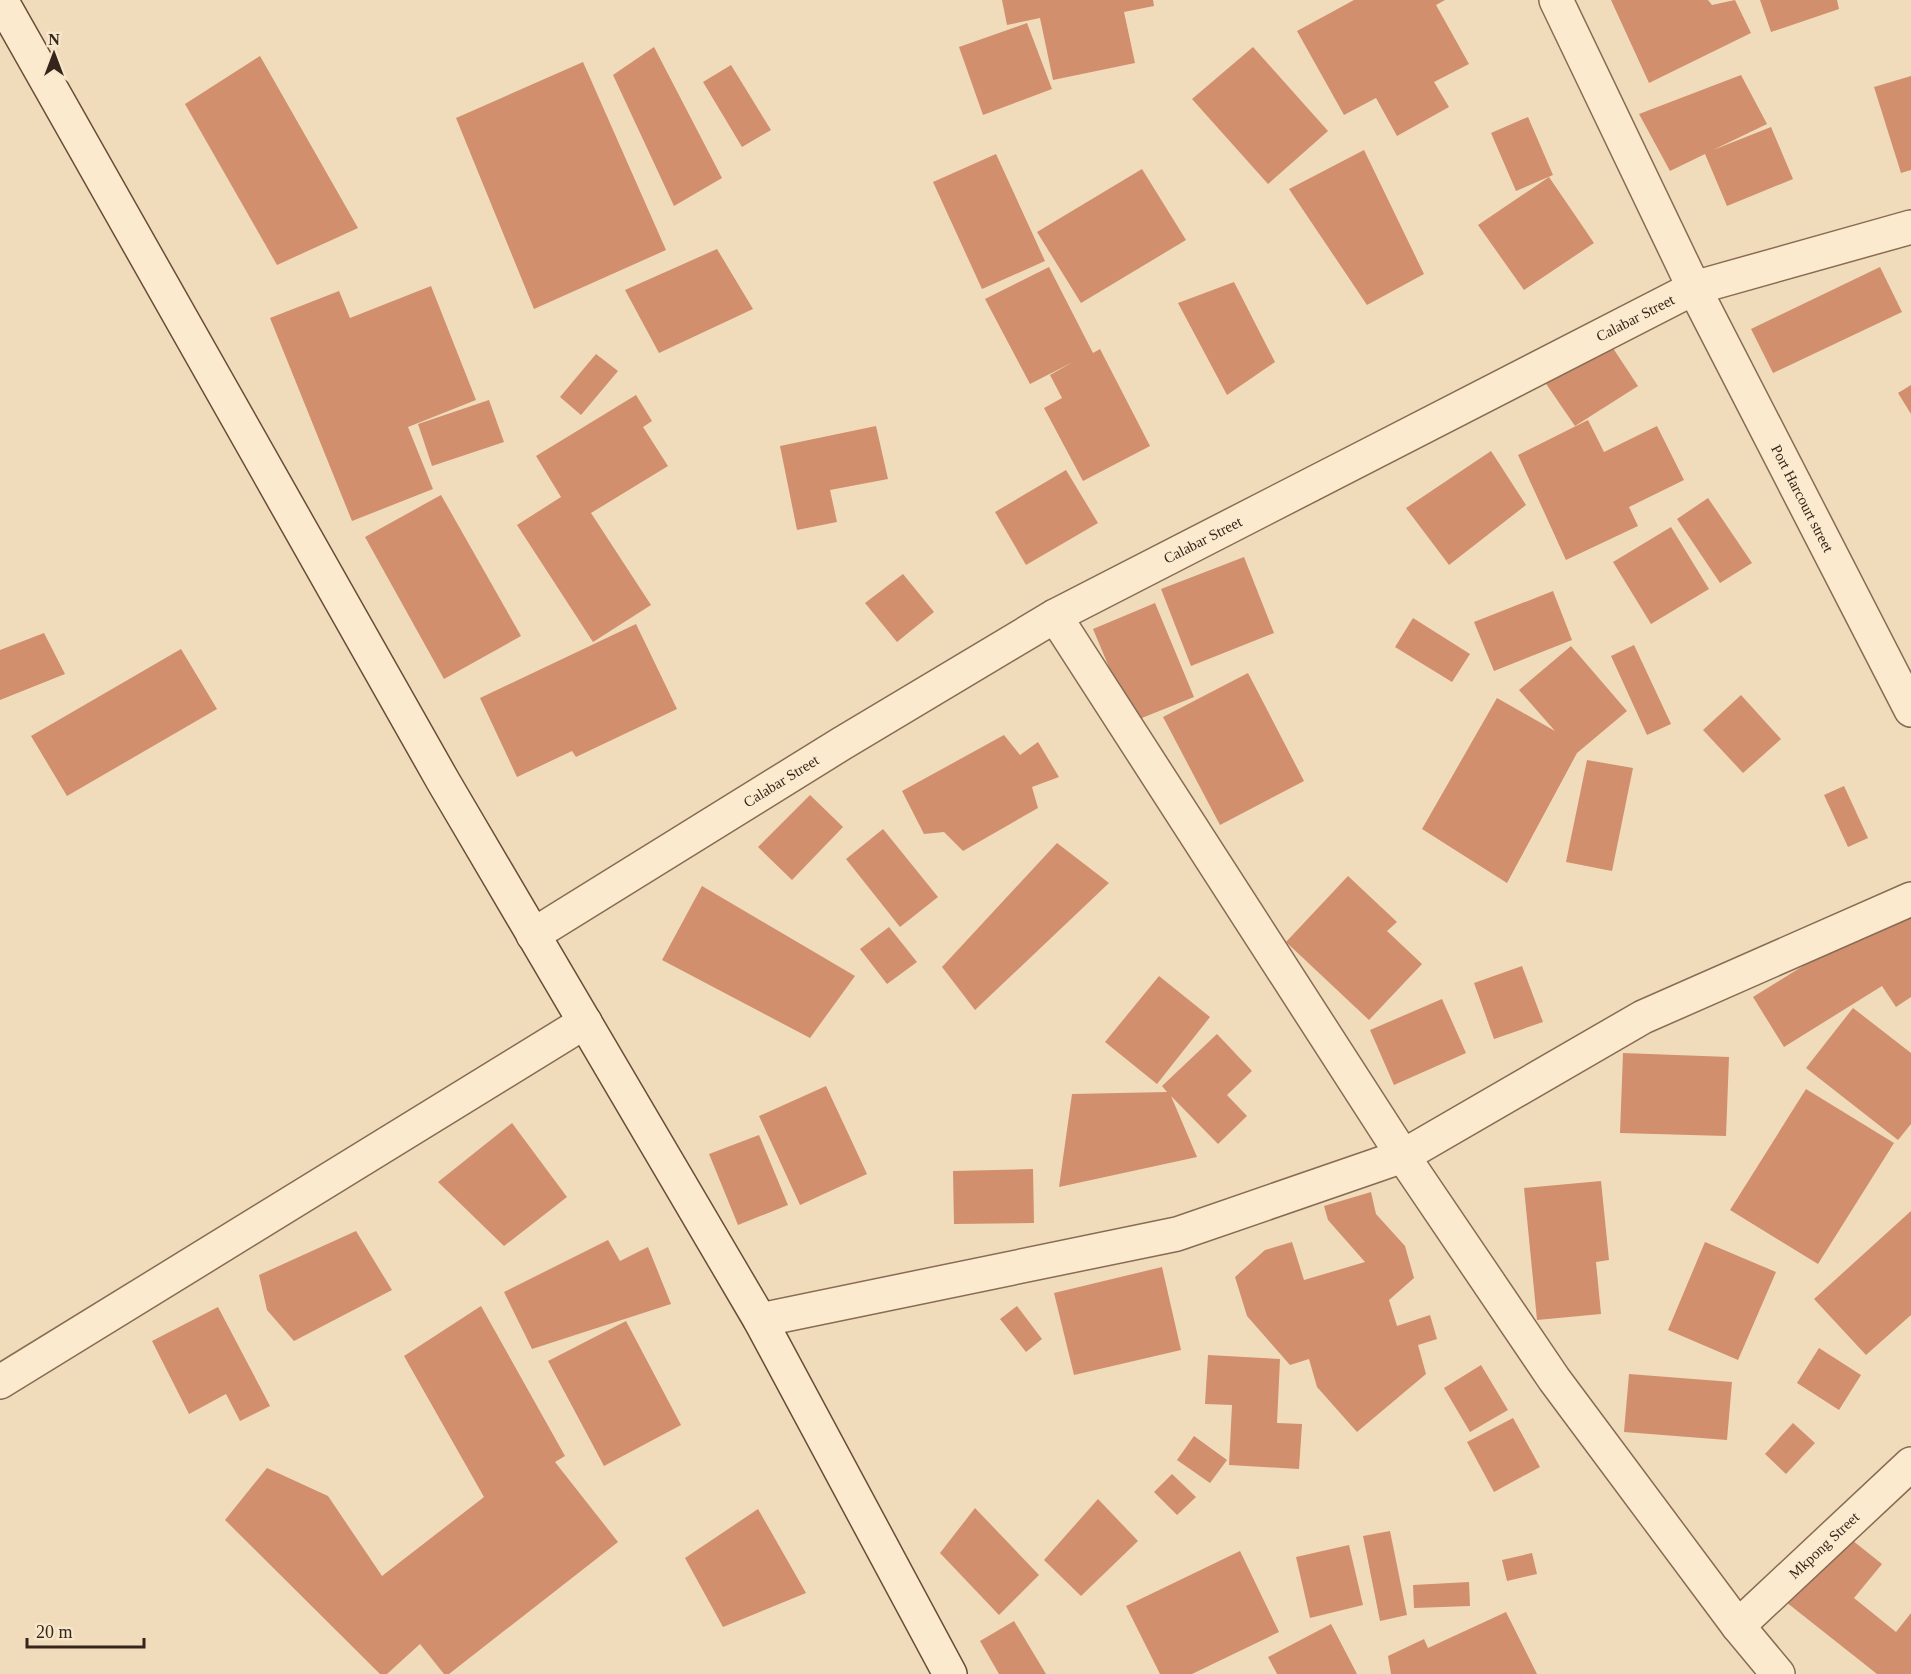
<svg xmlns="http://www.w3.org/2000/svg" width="1911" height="1674" font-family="'Times New Roman',serif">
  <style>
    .building { fill: #d18f6e }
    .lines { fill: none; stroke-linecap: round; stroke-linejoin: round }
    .street-casing { stroke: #886b54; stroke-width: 36 }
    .secondary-casing { stroke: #6a4c38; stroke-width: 36 }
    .street { stroke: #fbeace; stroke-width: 33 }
    .secondary { stroke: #fbeace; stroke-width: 33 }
    .labels { text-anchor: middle; stroke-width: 4.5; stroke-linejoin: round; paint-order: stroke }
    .street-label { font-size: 15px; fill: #36251a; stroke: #f7e7cb }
  </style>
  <rect width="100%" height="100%" fill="#f0dcbb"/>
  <!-- building -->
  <g class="building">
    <polygon points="1002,0 1153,0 1154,6 1124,12 1135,63 1053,80 1040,18 1007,25"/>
    <polygon points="1354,0 1445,0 1436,5 1469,64 1434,82 1449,107 1397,136 1376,98 1344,115 1297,31"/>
    <polygon points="1611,0 1708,0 1712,5 1735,0 1751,33 1649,83"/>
    <polygon points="1760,0 1837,0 1839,9 1771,32"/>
    <polygon points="1027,23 1052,89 983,115 959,47"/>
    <polygon points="654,47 722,178 674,206 613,75"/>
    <polygon points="1253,47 1328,131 1268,184 1192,99"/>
    <polygon points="260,56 358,228 277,265 185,104"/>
    <polygon points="583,62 666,250 534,309 456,118"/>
    <polygon points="731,65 771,130 742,147 703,82"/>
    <polygon points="1741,75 1767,124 1713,150 1771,127 1793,179 1727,206 1705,154 1670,171 1639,114"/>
    <polygon points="1911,76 1911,170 1901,173 1874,87"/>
    <polygon points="1528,117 1553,175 1516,191 1491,133"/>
    <polygon points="1364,150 1424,274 1367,305 1289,189"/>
    <polygon points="996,154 1045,261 982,289 933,182"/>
    <polygon points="1142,169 1186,240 1081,303 1037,232"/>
    <polygon points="1549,177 1594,243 1524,290 1478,225"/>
    <polygon points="717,249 753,309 659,353 625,290"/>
    <polygon points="1049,267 1093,353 1100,349 1150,446 1083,481 1044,408 1062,398 1050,375 1073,362 1030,384 985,299"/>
    <polygon points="1880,267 1902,312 1773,373 1751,329"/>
    <polygon points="1234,282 1275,362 1227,395 1178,303"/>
    <polygon points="431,286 476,400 408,427 433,489 352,521 270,318 339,291 350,318"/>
    <polygon points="1603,333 1638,386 1575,426 1540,375"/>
    <polygon points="596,354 618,371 581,415 560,397"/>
    <polygon points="1911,385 1911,414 1898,393"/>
    <polygon points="636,395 652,421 643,427 668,466 591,513 651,605 593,642 517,525 561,497 536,456"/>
    <polygon points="489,400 504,442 432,466 418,424"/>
    <polygon points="1588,420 1604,452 1657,426 1684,480 1629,507 1638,526 1566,560 1518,455"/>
    <polygon points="876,426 888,479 830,490 837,522 797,530 780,446"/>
    <polygon points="1491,451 1526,505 1449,565 1406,508"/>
    <polygon points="1066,470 1098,523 1026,565 995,512"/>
    <polygon points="441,495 521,636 444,679 365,537"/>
    <polygon points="1708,498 1752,563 1720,583 1677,519"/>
    <polygon points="1671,527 1709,589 1651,624 1613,562"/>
    <polygon points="1244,557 1274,633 1191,666 1161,589"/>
    <polygon points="903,574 934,612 897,642 865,603"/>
    <polygon points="1553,591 1572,640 1494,671 1474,622"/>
    <polygon points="1155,603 1194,697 1132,722 1093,629"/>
    <polygon points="1413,618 1470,654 1452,682 1395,647"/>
    <polygon points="636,624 677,709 576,757 572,751 517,777 480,698"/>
    <polygon points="44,633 65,674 0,700 0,650"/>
    <polygon points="1634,645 1671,724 1647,735 1611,656"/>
    <polygon points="1571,646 1627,711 1577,753 1507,883 1422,829 1497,698 1555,731 1519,690"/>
    <polygon points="181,649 217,709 67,796 31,736"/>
    <polygon points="1248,673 1304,781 1220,825 1163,717"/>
    <polygon points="1741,695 1781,739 1743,773 1703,730"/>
    <polygon points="1004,735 1020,755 1038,742 1059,777 1032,787 1038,808 963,851 944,832 924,834 902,791"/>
    <polygon points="1587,760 1633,768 1612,871 1566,862"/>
    <polygon points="1844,786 1868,838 1848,847 1824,795"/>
    <polygon points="810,795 843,827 792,880 758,847"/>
    <polygon points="883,829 938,897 900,927 846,859"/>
    <polygon points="1057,843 1109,883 975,1010 942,967"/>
    <polygon points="1348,876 1397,922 1387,931 1422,964 1369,1020 1286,942"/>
    <polygon points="702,886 855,976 810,1038 662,960"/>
    <polygon points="1906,902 1911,909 1911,997 1896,1007 1882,986 1784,1047 1753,997"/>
    <polygon points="889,927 917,962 887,984 860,949"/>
    <polygon points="1522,966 1543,1022 1494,1039 1474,983"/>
    <polygon points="1159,976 1210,1017 1157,1084 1105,1042"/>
    <polygon points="1442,999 1466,1053 1394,1085 1370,1030"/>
    <polygon points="1853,1008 1911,1053 1911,1124 1898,1140 1806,1068"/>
    <polygon points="1217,1034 1252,1071 1227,1095 1247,1116 1218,1144 1171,1096 1197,1157 1059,1187 1072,1094 1167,1092 1162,1086"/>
    <polygon points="1623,1053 1729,1057 1726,1136 1620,1133"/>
    <polygon points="826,1086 867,1174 800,1205 759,1116"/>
    <polygon points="1806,1089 1894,1143 1818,1264 1730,1210"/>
    <polygon points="512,1123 567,1197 504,1246 438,1182"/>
    <polygon points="759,1135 788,1205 738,1225 709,1154"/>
    <polygon points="1033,1169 1034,1223 954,1224 953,1171"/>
    <polygon points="1601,1181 1609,1260 1596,1262 1601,1314 1537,1320 1524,1188"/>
    <polygon points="1371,1192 1376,1214 1405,1246 1414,1278 1389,1300 1397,1326 1430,1315 1437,1339 1418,1345 1426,1374 1357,1432 1317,1387 1309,1359 1290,1365 1247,1316 1235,1277 1265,1250 1292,1242 1304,1280 1365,1262 1328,1220 1324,1206"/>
    <polygon points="1911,1211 1911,1315 1866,1355 1814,1299"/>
    <polygon points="356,1231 392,1290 294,1341 267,1310 259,1275"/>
    <polygon points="608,1240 620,1261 648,1247 671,1304 532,1349 504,1292"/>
    <polygon points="1705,1242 1776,1272 1738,1360 1668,1330"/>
    <polygon points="1162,1267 1181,1350 1074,1375 1054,1293"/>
    <polygon points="481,1306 565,1456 555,1462 618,1542 449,1674 444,1674 420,1644 387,1674 380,1674 225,1520 267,1468 328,1496 382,1576 484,1497 404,1356"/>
    <polygon points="1017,1306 1042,1339 1026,1352 1000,1319"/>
    <polygon points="218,1307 270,1406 240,1421 226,1394 189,1414 152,1341"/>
    <polygon points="626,1321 681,1425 604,1466 548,1361"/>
    <polygon points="1819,1348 1861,1375 1839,1410 1797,1383"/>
    <polygon points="1208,1355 1280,1359 1277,1423 1302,1424 1299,1469 1229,1465 1232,1405 1205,1404"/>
    <polygon points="1481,1365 1508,1410 1470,1432 1444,1388"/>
    <polygon points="1629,1374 1732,1382 1727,1440 1624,1432"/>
    <polygon points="1513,1418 1540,1467 1494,1492 1467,1442"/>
    <polygon points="1793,1423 1815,1443 1786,1474 1765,1454"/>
    <polygon points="1194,1436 1227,1460 1210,1483 1177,1460"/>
    <polygon points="1172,1474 1196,1497 1177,1515 1154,1492"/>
    <polygon points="1098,1499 1138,1541 1081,1596 1044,1560"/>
    <polygon points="975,1508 1039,1575 999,1615 940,1553"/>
    <polygon points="758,1509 806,1593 723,1627 685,1558"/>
    <polygon points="1390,1531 1407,1615 1380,1621 1363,1536"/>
    <polygon points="1842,1532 1882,1564 1854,1598 1896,1632 1911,1613 1911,1674 1877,1674 1786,1602"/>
    <polygon points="1349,1545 1363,1605 1310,1618 1296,1557"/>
    <polygon points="1240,1551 1279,1632 1192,1674 1160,1674 1126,1606"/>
    <polygon points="1532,1553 1537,1574 1507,1581 1502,1560"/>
    <polygon points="1469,1582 1470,1606 1414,1608 1413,1585"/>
    <polygon points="1506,1612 1537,1674 1391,1674 1388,1656 1424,1639 1428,1648"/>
    <polygon points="1014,1621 1046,1674 999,1674 980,1641"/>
    <polygon points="1331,1624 1357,1674 1277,1674 1268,1657"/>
  </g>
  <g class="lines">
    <defs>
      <g id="street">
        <path id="s1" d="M1556 0 1694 288 1911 710"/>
        <polyline points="1055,616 1403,1156 1554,1379 1738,1626 1778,1674"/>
        <path id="s2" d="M533 935 841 744 1055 616 1694 288 1911 227"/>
        <polyline points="760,1320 1177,1234 1403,1156 1643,1017 1911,899"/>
        <polyline points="0,1382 585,1022"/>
        <path id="s3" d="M1738 1626 1911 1464"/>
      </g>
      <polyline id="secondary" points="1,0 443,781 760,1320 950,1674"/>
    </defs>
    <!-- street casing -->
    <use href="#street" class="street-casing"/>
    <!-- secondary casing -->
    <use href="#secondary" class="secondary-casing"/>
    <!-- street -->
    <use href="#street" class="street"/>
    <!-- secondary -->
    <use href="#secondary" class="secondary"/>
  </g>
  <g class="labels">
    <!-- street labels -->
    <g class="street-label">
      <text dy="5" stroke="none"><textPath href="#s2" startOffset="1264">Calabar Street</textPath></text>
      <text dy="5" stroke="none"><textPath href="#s1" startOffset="556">Port Harcourt street</textPath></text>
      <text dy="5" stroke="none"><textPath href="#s2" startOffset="778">Calabar Street</textPath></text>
      <text dy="5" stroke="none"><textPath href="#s2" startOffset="292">Calabar Street</textPath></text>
      <text dy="5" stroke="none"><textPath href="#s3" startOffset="118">Mkpong Street</textPath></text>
    </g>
  </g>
  <!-- north arrow -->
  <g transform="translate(54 54)" stroke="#f7e7cb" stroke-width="4.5" paint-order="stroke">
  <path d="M0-4.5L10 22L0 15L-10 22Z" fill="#36251a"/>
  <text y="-9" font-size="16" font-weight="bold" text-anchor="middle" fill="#36251a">N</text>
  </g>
  <!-- scale -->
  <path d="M27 1638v9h117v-9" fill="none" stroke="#36251a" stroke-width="3"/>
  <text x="36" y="1638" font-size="18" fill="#36251a" stroke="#f7e7cb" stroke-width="4.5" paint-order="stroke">20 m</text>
</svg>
